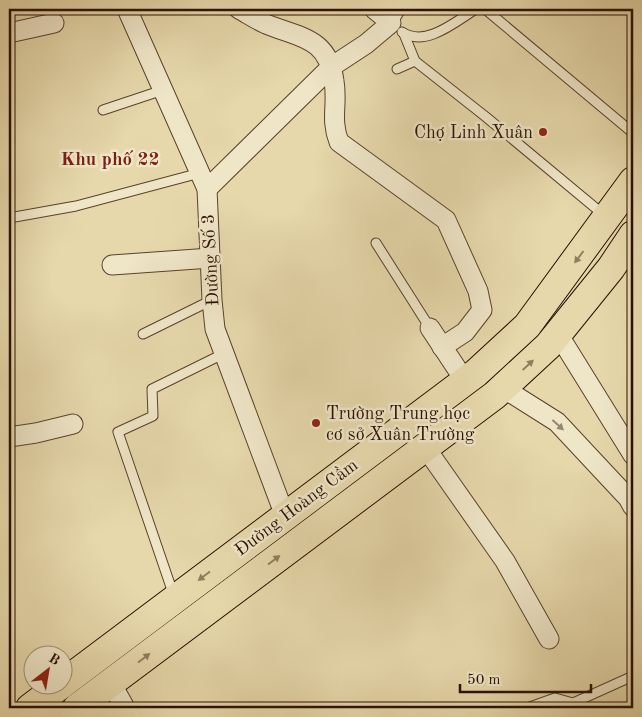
<svg xmlns="http://www.w3.org/2000/svg" width="642" height="717" font-family="'Old Standard TT',serif">
  <style>
    .lines { fill: none; stroke-linecap: round; stroke-linejoin: round }
    .lane-casing { stroke: #59422b; stroke-width: 11 }
    .street-casing { stroke: #59422b; stroke-width: 21 }
    .primary-casing { stroke: #2a1000; stroke-width: 30 }
    .lane { stroke: #efe6c8; stroke-width: 9 }
    .street { stroke: #efe6c8; stroke-width: 19 }
    .primary { stroke: #e6d8ab; stroke-width: 28 }
    .oneway { fill: #917e5e }
    .oneway2 { fill: #96866e }
    .poi-dot { fill: #8f2418; stroke: #efe6c8; stroke-width: 2 }
    .labels { text-anchor: middle; stroke-width: 5; stroke-linejoin: round; paint-order: stroke }
    .poi-label { font-size: 18px; fill: #2a1000; stroke: #efe6c8; text-anchor: end }
    .street-label { font-size: 18px; fill: #2a1000; stroke: #efe6c8 }
    .neighbourhood-label { font-size: 19px; font-weight: bold; fill: #7a1f14; stroke: #efe6c8 }
  </style>
  <rect width="100%" height="100%" fill="#e6d8ab"/>
  <filter id="stains"><feTurbulence type="fractalNoise" baseFrequency=".004" numOctaves="4"/><feColorMatrix values="0 0 0 0 .2 0 0 0 0 .09 0 0 0 0 .02 0 0 0 .5 -.17"/></filter>
  <radialGradient id="worn" r=".72"><stop offset=".6" stop-color="#630" stop-opacity="0"/><stop offset="1" stop-color="#630" stop-opacity=".3"/></radialGradient>
  <g class="lines">
    <defs>
      <g id="lane">
        <polyline points="485,9 633,133"/>
        <polyline points="392,24 401,9"/>
        <path d="M402 32C426 48 456 21 476 9"/>
        <polyline points="404,34 415,61 486,117 604,215"/>
        <polyline points="397,69 415,61"/>
        <polyline points="103,110 163,90"/>
        <polyline points="9,218 76,206 200,173"/>
        <polyline points="376,243 430,328"/>
        <polyline points="143,334 212,300"/>
        <polyline points="174,596 118,432 153,416 152,389 223,354"/>
        <polyline points="527,708 555,698 573,703 633,676"/>
      </g>
      <g id="street">
        <polyline points="127,9 207,189 212,300 215,329 285,516"/>
        <path d="M239 9C248 14 257 20 266 24 300 38 328 37 334 81 338 104 330 119 339 142L446 220 478 291 482 310 465 332 442 347"/>
        <polyline points="9,33 54,23"/>
        <polyline points="207,189 331,67 366,44 391,23 374,9"/>
        <polyline points="112,265 211,258"/>
        <polyline points="430,328 465,381"/>
        <polyline points="558,334 633,455"/>
        <polyline points="503,388 557,422 628,498 633,507"/>
        <polyline points="9,437 36,433 73,424"/>
        <polyline points="425,447 505,561 549,639"/>
        <polyline points="111,683 125,708"/>
      </g>
      <g id="primary">
        <polyline points="62,684 476,373 527,326 633,181"/>
        <polyline points="30,708 62,684"/>
        <polyline points="77,708 495,395 548,346 611,268 633,235"/>
      </g>
    </defs>
    <!-- lane casing -->
    <use href="#lane" class="lane-casing"/>
    <!-- street casing -->
    <use href="#street" class="street-casing"/>
    <!-- primary casing -->
    <use href="#primary" class="primary-casing"/>
    <!-- lane -->
    <use href="#lane" class="lane"/>
    <!-- street -->
    <use href="#street" class="street"/>
    <!-- primary -->
    <use href="#primary" class="primary"/>
  </g>
  <!-- one-way arrows -->
  <defs><path id="oneway-solid" d="M-6-.8H1V-3.2L6.5 0L1 3.2V.8H-6Z" transform="scale(1.25)"/></defs>
  <g class="oneway">
    <use href="#oneway-solid" transform="translate(579 257) rotate(127)"/>
    <use href="#oneway-solid" transform="translate(528 365) rotate(-43)"/>
    <use href="#oneway-solid" transform="translate(274 560) rotate(-37)"/>
    <use href="#oneway-solid" transform="translate(204 576) rotate(143)"/>
    <use href="#oneway-solid" transform="translate(144 658) rotate(-37)"/>
  </g>
  <use class="oneway2" href="#oneway-solid" transform="translate(558 425) rotate(42)"/>
  <!-- markers -->
  <g class="poi-dot">
    <circle cx="543" cy="132" r="5"/>
    <circle cx="316" cy="423" r="5"/>
  </g>
  <g class="labels">
    <!-- poi labels -->
    <g class="poi-label">
      <text x="533" y="138">Chợ Linh Xuân</text>
      <text x="326" y="419" text-anchor="start">Trường Trung học<tspan x="326" dy="21">cơ sở Xuân Trường</tspan></text>
    </g>
    <!-- street labels -->
    <g class="street-label">
      <text transform="translate(210 260) rotate(-93)" y="6">Đường Số 3</text>
      <text transform="translate(296 507) rotate(-37)" y="6">Đường Hoàng Cầm</text>
    </g>
    <!-- neighbourhood labels -->
    <g class="neighbourhood-label">
      <text x="110" y="165">Khu phố 22</text>
    </g>
  </g>
  <!-- margin -->
  <rect width="642" height="717" fill="none" stroke="#e6d8ab" stroke-width="30"/>
  <rect x="10" y="10" width="622" height="697" fill="none" stroke="#2a1000" stroke-width="2.5"/>
  <rect x="15" y="15" width="612" height="687" fill="none" stroke="#2a1000"/>
  <!-- north arrow -->
  <g transform="translate(48 670) rotate(31)"><circle r="24" fill="#efe6c8" stroke="#a09078"/>
  <path d="M0-4L9 19L0 12L-9 19Z" fill="#8f2418"/>
  <text y="-8" font-size="14" font-weight="bold" text-anchor="middle" fill="#2a1000">B</text>
  </g>
  <!-- scale -->
  <path d="M460 684v8h131v-8" fill="none" stroke="#2a1000" stroke-width="2.5"/>
  <text x="467" y="684" font-size="15" fill="#2a1000" stroke="#efe6c8" stroke-width="4" paint-order="stroke">50 m</text>
  <rect width="100%" height="100%" filter="url(#stains)"/>
  <rect width="100%" height="100%" fill="url(#worn)"/>
</svg>
